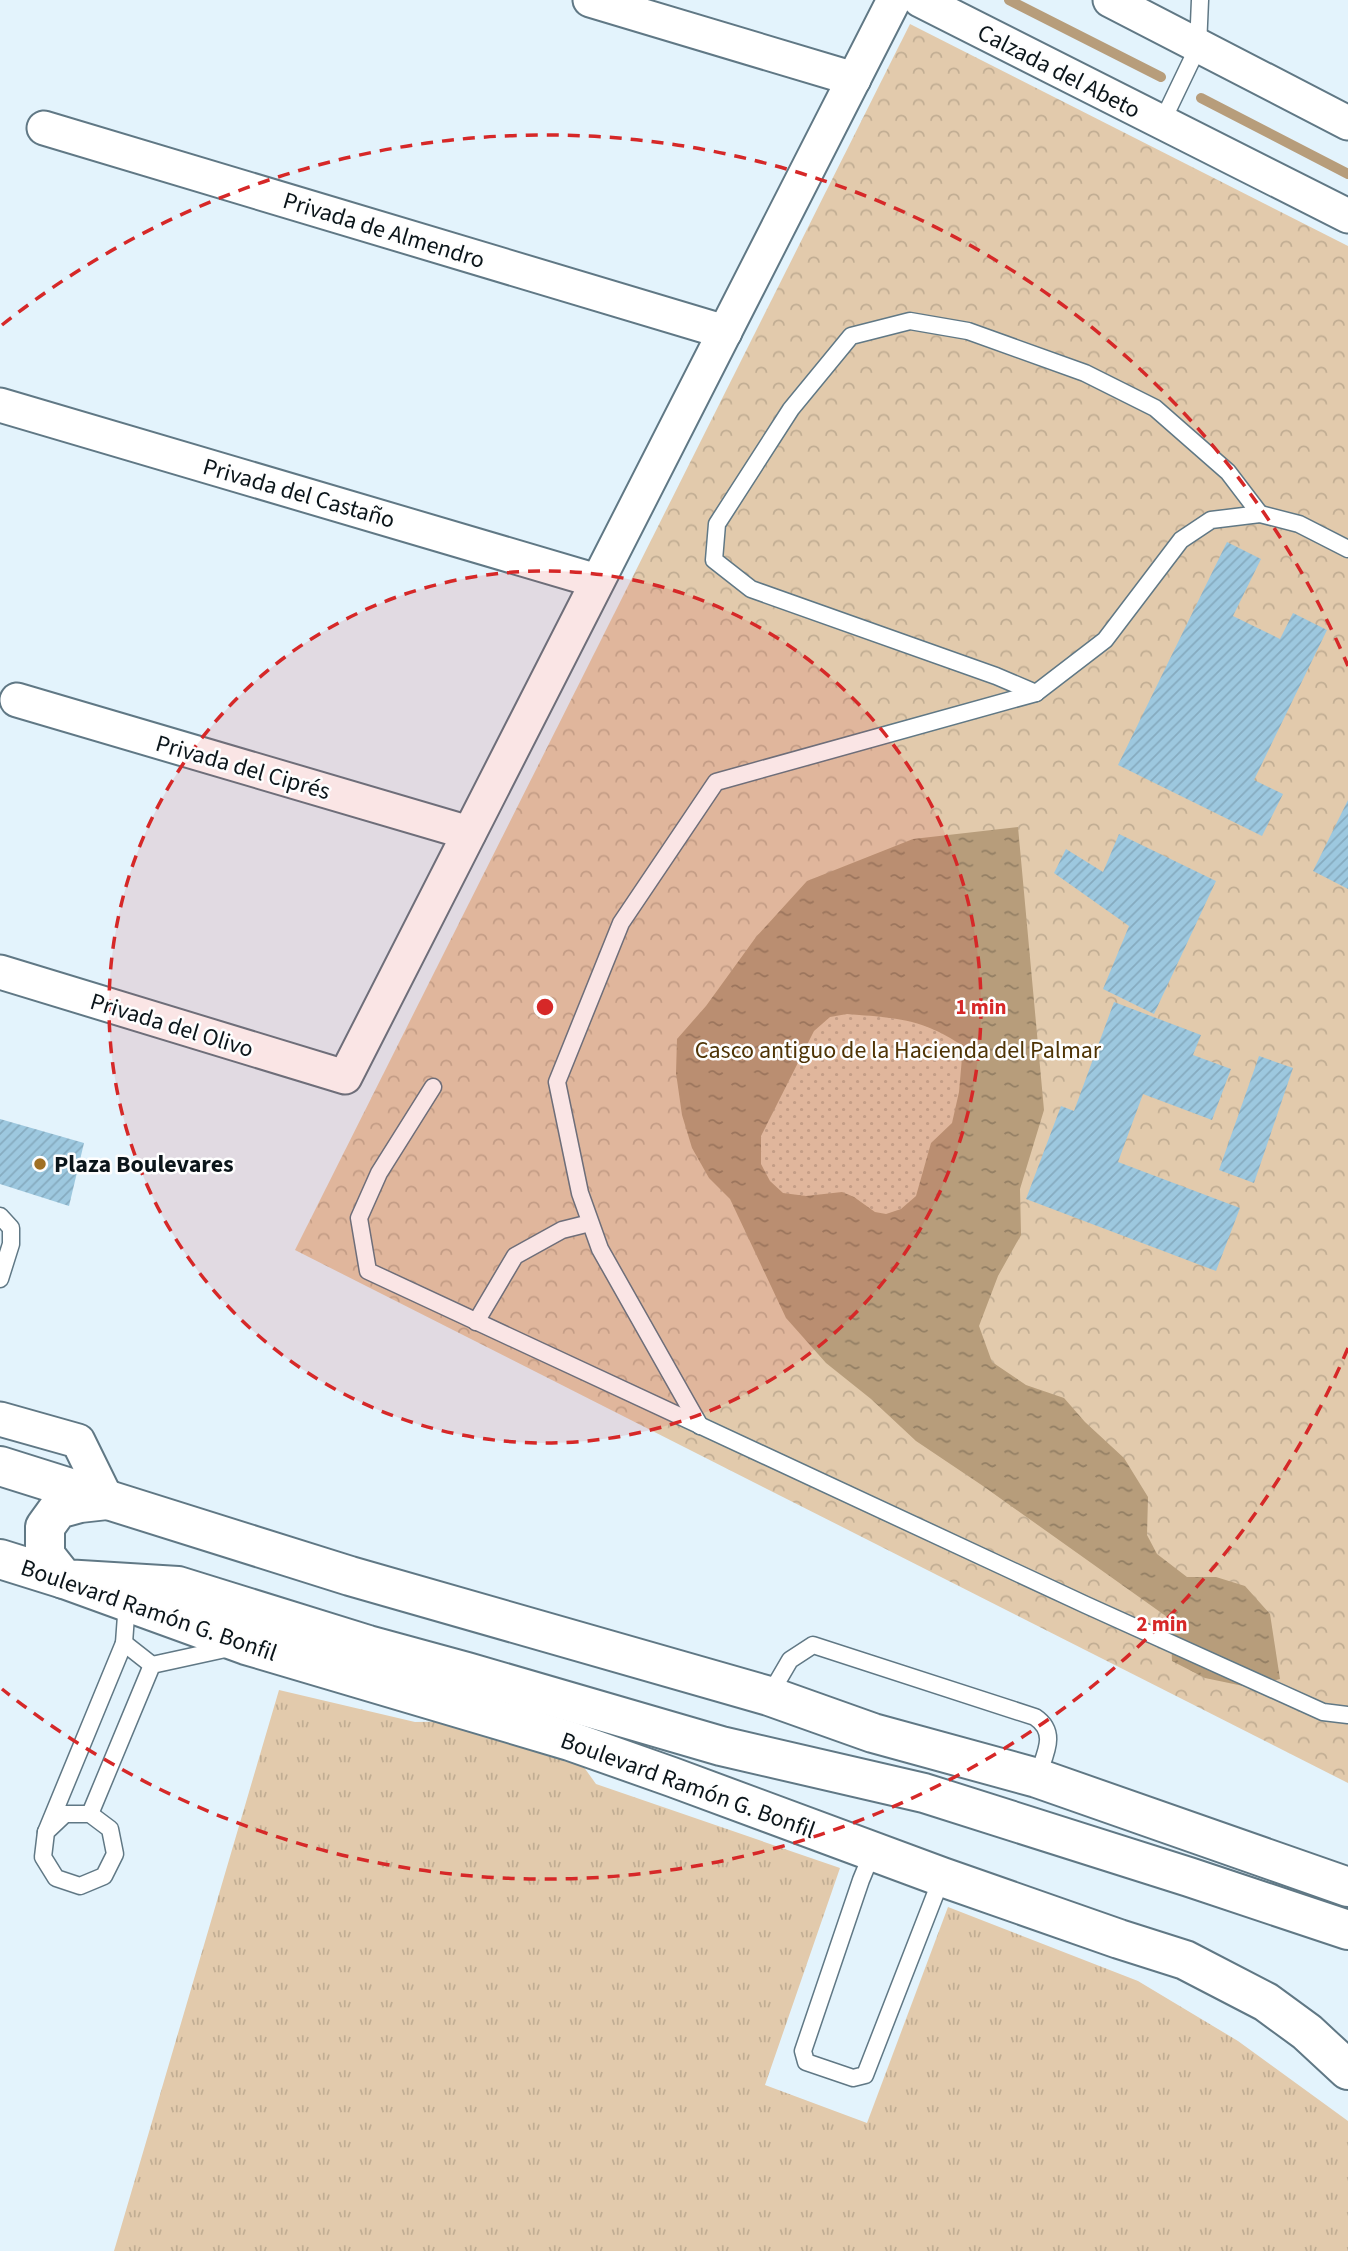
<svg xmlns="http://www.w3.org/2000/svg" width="1348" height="2251" font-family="'Source Sans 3',sans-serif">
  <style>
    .grass { fill: url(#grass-tufts) }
    .forest { fill: url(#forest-crowns) }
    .garden { fill: url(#garden-dots) }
    .water { fill: url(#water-ripples); fill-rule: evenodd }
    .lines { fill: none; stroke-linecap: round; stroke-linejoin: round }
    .stream { stroke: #b79d7b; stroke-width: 10 }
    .building { fill: url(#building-hatch) }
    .service-casing { stroke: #607885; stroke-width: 19 }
    .minor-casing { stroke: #607885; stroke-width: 37 }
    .primary-casing { stroke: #607885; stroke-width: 42 }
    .service { stroke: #fff; stroke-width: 16 }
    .minor { stroke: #fff; stroke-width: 33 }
    .primary { stroke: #fff; stroke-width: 38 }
    .ring { fill: none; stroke: #d62828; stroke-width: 3.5; stroke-dasharray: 12 9 }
    .poi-dot { fill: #a07024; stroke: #fefefe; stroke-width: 2.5 }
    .labels { text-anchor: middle; stroke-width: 5; stroke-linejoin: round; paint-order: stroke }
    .street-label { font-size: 24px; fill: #0b151a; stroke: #fefefe }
    .park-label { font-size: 24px; fill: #4e3305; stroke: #fefefe }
    .poi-label { font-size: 24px; font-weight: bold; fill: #0b151a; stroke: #fefefe; text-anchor: start }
    .centre { fill: #d62828; stroke: #fefefe; stroke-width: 3.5 }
    .ring-label { font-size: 21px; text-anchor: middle; font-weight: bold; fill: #d62828; stroke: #fefefe; stroke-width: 5; stroke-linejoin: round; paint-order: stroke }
  </style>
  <defs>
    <pattern id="grass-tufts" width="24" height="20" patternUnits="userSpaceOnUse" patternTransform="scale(1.75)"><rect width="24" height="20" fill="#e2caac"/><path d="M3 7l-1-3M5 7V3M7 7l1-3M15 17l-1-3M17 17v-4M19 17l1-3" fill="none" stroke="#c1ad93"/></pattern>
    <pattern id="forest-crowns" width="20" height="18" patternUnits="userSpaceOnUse" patternTransform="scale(1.75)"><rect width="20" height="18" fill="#e2caac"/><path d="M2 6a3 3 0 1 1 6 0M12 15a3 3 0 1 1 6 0" fill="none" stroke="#c1ad93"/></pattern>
    <pattern id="garden-dots" width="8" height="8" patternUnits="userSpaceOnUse" patternTransform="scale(1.75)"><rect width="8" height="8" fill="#e2caac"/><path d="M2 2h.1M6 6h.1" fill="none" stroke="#c1ad93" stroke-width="1.8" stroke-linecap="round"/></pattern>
    <pattern id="water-ripples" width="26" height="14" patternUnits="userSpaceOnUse" patternTransform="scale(1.75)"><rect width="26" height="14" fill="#b79d7b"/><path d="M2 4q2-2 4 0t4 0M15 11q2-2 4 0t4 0" fill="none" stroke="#937f64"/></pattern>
    <pattern id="building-hatch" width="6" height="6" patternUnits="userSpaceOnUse" patternTransform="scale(1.75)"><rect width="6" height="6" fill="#9dc8df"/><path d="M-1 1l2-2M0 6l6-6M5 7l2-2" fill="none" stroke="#86abbf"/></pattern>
  </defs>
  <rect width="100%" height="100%" fill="#e3f3fc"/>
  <!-- grass -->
  <polygon class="grass" points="279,1690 415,1722 482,1721 568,1745 596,1784 840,1868 765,2085 867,2123 948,1907 1138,1981 1238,2041 1348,2121 1348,2251 114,2251"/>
  <!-- forest -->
  <polygon class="forest" points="910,24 1348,246 1348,1783 295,1250"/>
  <!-- garden -->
  <path class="garden" d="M847 1014C896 1018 921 1018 963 1046L959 1092 952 1123 931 1143 917 1196 901 1209 886 1214 875 1212 854 1197 842 1192 806 1197 783 1193 770 1181 761 1164V1136L814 1031 830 1017Z"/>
  <!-- water -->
  <path class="water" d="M1018 827 1044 1110 1020 1189 1021 1235 998 1276 979 1326 992 1362 1026 1385 1064 1398 1085 1422 1124 1458 1148 1497 1147 1535 1157 1554 1187 1577H1216L1245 1586 1270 1614 1280 1679 1248 1687 1205 1678 1172 1661 1170 1619 983 1486 916 1441 871 1399 826 1363 786 1318 730 1199 709 1178 692 1148 682 1115 676 1073 677 1039 706 1006 756 937 807 881 913 839ZM847 1014C896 1018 921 1018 963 1046L959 1092 952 1123 931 1143 916 1196 901 1209 886 1214 875 1212 854 1197 842 1192 806 1196 783 1193 770 1181 761 1164V1136L814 1031 830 1017Z"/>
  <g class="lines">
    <!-- stream -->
    <g class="stream">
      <polyline points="1009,0 1161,77"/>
      <polyline points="1201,98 1348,174"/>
    </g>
  </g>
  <!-- building -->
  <g class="building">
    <polygon points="1227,542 1261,559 1233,616 1280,639 1293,613 1327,630 1254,780 1283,794 1262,836 1118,765"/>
    <polygon points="1348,800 1348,889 1313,871"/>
    <polygon points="1119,834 1216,881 1154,1014 1103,989 1129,926 1054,873 1066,849 1103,872"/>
    <polygon points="1114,1002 1201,1035 1193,1055 1231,1069 1212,1120 1143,1094 1118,1162 1240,1208 1216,1271 1026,1199 1061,1106 1074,1111"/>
    <polygon points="1259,1056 1293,1068 1254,1183 1219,1170"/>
    <polygon points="0,1119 84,1143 69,1206 0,1184"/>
  </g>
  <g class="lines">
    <defs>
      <g id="service">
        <polyline points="1162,122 1198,47 1200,0"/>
        <polyline points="1036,693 996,676 751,589 714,560 717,524 791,409 851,336 910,321 968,331 1085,373 1155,408 1228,472 1260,514"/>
        <polyline points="433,1087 379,1173 359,1218 368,1271 1086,1605 1323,1712 1348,1715"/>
        <polyline points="0,1216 11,1228 11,1244 0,1279"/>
        <polyline points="476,1322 515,1256 562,1230 590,1223"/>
        <polyline points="700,1426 600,1249 580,1193 557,1082 621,923 716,782 1036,693 1105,640 1181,540 1211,520 1260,514 1299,524 1348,549"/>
        <polyline points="124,1643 152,1665"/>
        <path d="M769 1696 790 1660 813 1645 1035 1717C1059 1733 1044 1755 1037 1778"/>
        <polygon points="65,1814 90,1814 110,1829 115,1854 104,1876 80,1886 56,1878 43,1857 46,1832"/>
        <polyline points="90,1814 152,1665 230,1648"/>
        <polyline points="46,1832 124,1643 127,1602"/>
        <polyline points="873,1851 861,1880 803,2051 806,2062 853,2078 865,2075 942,1877"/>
      </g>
      <g id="minor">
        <polyline points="590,0 854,79"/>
        <polyline points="920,0 1348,216"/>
        <polyline points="1110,0 1348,123"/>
        <polyline points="44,128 725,332"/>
        <polyline points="0,405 597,581"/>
        <polyline points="17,700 469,833"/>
        <polyline points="0,972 345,1077 894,0"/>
        <polyline points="0,1419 78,1441 107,1500"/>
      </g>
      <g id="primary">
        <polyline points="0,1466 350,1576 769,1696 873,1733 1037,1778 1348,1887"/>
        <polyline points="107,1500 80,1503 58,1509 45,1527 45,1555 64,1579 178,1586 368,1645 467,1672 721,1746 924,1793 1189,1877 1348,1930"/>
        <polyline points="0,1559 64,1579 246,1645 570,1741 672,1777 942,1877 1119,1939 1185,1960 1266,2002 1307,2032 1348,2070"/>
      </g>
    </defs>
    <!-- service casing -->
    <use href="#service" class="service-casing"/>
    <!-- minor casing -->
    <use href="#minor" class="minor-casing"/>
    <!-- primary casing -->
    <use href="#primary" class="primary-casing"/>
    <!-- service -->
    <use href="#service" class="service"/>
    <!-- minor -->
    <use href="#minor" class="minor"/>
    <!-- primary -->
    <use href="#primary" class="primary"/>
  </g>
  <!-- distance rings -->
  <circle cx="545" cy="1007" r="436" fill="#d62828" fill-opacity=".12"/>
  <g class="ring">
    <circle cx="545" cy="1007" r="436"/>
    <path d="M1348 1348A872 872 0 0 1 2 1689M2 325A872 872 0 0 1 1348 666"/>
  </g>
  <!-- markers -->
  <circle class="poi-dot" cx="40" cy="1164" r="7"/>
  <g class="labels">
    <!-- street labels -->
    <g class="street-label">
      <text transform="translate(1059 71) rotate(27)" y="8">Calzada del Abeto</text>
      <text transform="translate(384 230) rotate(17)" y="8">Privada de Almendro</text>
      <text transform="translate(299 493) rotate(16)" y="8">Privada del Castaño</text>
      <text transform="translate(243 767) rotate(16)" y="8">Privada del Ciprés</text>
      <text transform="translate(172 1025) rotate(17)" y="8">Privada del Olivo</text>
      <text transform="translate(149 1610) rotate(19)" y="8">Boulevard Ramón G. Bonfil</text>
      <text transform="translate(688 1785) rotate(20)" y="8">Boulevard Ramón G. Bonfil</text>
    </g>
    <!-- park labels -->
    <g class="park-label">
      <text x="898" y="1058">Casco antiguo de la Hacienda del Palmar</text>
    </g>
    <!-- poi labels -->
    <g class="poi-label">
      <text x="54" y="1172">Plaza Boulevares</text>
    </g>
  </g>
  <circle cx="545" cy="1007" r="10" class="centre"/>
  <g class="ring-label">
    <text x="981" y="1014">1 min</text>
    <text x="1162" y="1631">2 min</text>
  </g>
</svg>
